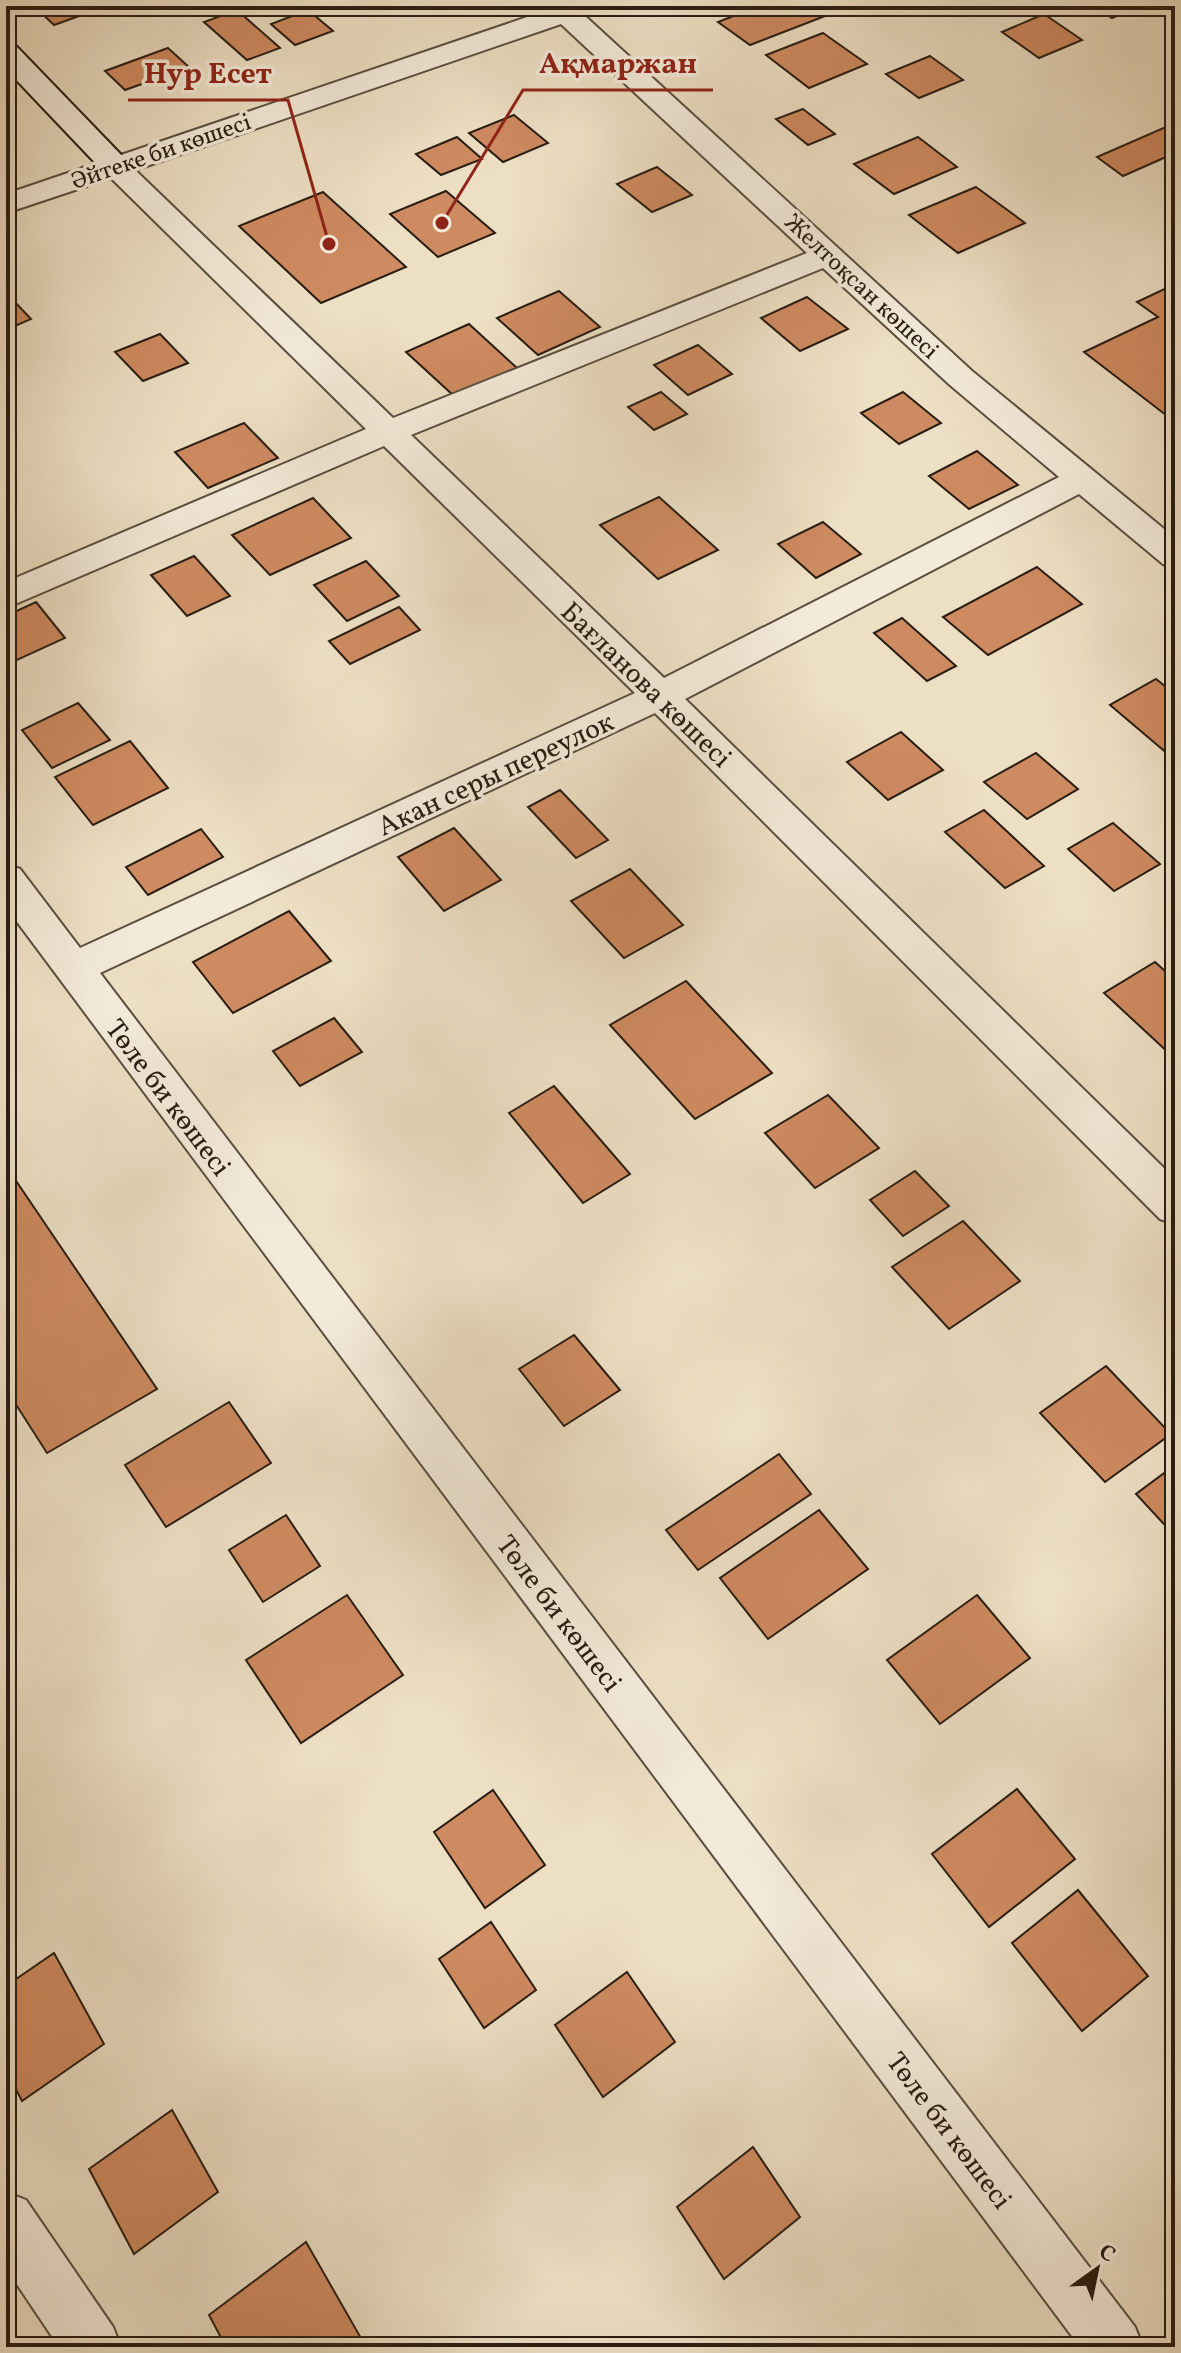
<svg xmlns="http://www.w3.org/2000/svg" width="1181" height="2353" font-family="Vollkorn,serif">
  <style>
    .building { fill: #ce8a60; stroke: #281d13; stroke-width: 2 }
    .lines { fill: none; stroke-linecap: round; stroke-linejoin: round }
    .street-casing { stroke: #594e3f; stroke-width: 4 }
    .secondary-casing { stroke: #281d13; stroke-width: 4 }
    .street { fill: #f3ead9; fill-rule: evenodd }
    .secondary { fill: #f3ead9; fill-rule: evenodd }
    .labels { text-anchor: middle; stroke-width: 7; stroke-linejoin: round; paint-order: stroke }
    .far-street-label { font-size: 24px; fill: #281d13; stroke: #f3ead9 }
    .street-label { font-size: 28px; fill: #281d13; stroke: #f3ead9 }
    .leader { fill: none; stroke: #8f2418; stroke-width: 3 }
    .callout-dot { fill: #8f2418; stroke: #f3ead9; stroke-width: 3 }
    .callout-label { font-size: 30px; text-anchor: middle; font-weight: bold; fill: #8f2418; stroke: #f3ead9; stroke-width: 7; stroke-linejoin: round; paint-order: stroke }
  </style>
  <rect width="100%" height="100%" fill="#eddfc4"/>
  <filter id="stains"><feTurbulence type="fractalNoise" baseFrequency=".0025" numOctaves="4"/><feColorMatrix values="0 0 0 0 .2 0 0 0 0 .09 0 0 0 0 .02 0 0 0 .5 -.17"/></filter>
  <radialGradient id="worn" r=".72"><stop offset=".6" stop-color="#630" stop-opacity="0"/><stop offset="1" stop-color="#630" stop-opacity=".3"/></radialGradient>
  <!-- building -->
  <g class="building">
    <polygon points="34,6 107,6 54,25"/>
    <polygon points="759,6 851,6 750,45 718,22"/>
    <polygon points="1093,6 1140,6 1112,18"/>
    <polygon points="237,10 280,48 247,60 204,22"/>
    <polygon points="308,10 333,31 295,45 271,24"/>
    <polygon points="1044,14 1082,40 1039,58 1002,32"/>
    <polygon points="823,33 867,64 809,88 766,55"/>
    <polygon points="168,48 189,67 125,90 105,71"/>
    <polygon points="930,56 963,80 919,98 886,74"/>
    <polygon points="803,109 835,134 808,145 776,119"/>
    <polygon points="514,115 548,143 503,162 469,133"/>
    <polygon points="1175,123 1175,153 1123,176 1097,157"/>
    <polygon points="457,137 482,159 441,175 416,154"/>
    <polygon points="918,137 957,167 894,194 854,164"/>
    <polygon points="657,167 692,195 652,212 617,184"/>
    <polygon points="976,187 1025,223 958,253 909,215"/>
    <polygon points="446,191 495,233 438,257 390,214"/>
    <polygon points="323,192 406,267 321,303 239,226"/>
    <polygon points="1175,284 1175,422 1084,352 1158,317 1137,302"/>
    <polygon points="559,291 600,327 538,355 497,318"/>
    <polygon points="807,297 848,329 800,351 761,318"/>
    <polygon points="11,298 31,319 6,330 6,300"/>
    <polygon points="469,324 517,368 454,396 406,352"/>
    <polygon points="160,334 188,363 143,381 115,352"/>
    <polygon points="698,345 732,374 688,395 654,365"/>
    <polygon points="661,392 687,414 654,430 628,407"/>
    <polygon points="903,392 941,423 899,444 861,413"/>
    <polygon points="244,423 278,458 208,488 175,452"/>
    <polygon points="977,451 1018,485 969,509 929,476"/>
    <polygon points="659,497 718,550 658,579 600,525"/>
    <polygon points="313,498 351,538 270,575 232,535"/>
    <polygon points="823,522 861,554 816,578 778,544"/>
    <polygon points="194,556 230,596 187,616 151,575"/>
    <polygon points="366,561 399,596 347,621 314,585"/>
    <polygon points="1037,567 1082,604 988,655 943,617"/>
    <polygon points="36,602 65,638 6,665 6,616"/>
    <polygon points="399,607 420,630 350,664 329,641"/>
    <polygon points="902,618 956,666 927,681 874,633"/>
    <polygon points="1156,679 1175,694 1175,760 1110,705"/>
    <polygon points="78,703 110,740 52,768 22,730"/>
    <polygon points="901,732 943,770 888,800 847,762"/>
    <polygon points="130,741 168,788 93,825 55,777"/>
    <polygon points="1036,753 1078,789 1027,819 984,782"/>
    <polygon points="560,790 608,840 576,858 528,807"/>
    <polygon points="984,810 1044,866 1005,888 945,832"/>
    <polygon points="1113,823 1160,864 1114,891 1068,849"/>
    <polygon points="454,828 501,880 444,911 398,857"/>
    <polygon points="201,829 223,857 148,895 126,867"/>
    <polygon points="630,869 683,925 624,958 571,901"/>
    <polygon points="289,911 331,961 233,1013 193,962"/>
    <polygon points="1155,962 1175,980 1175,1053 1171,1055 1104,993"/>
    <polygon points="686,981 772,1073 695,1119 610,1025"/>
    <polygon points="334,1018 362,1052 300,1086 273,1051"/>
    <polygon points="554,1086 630,1174 583,1203 509,1113"/>
    <polygon points="828,1095 879,1148 815,1188 765,1133"/>
    <polygon points="6,1166 157,1389 47,1453 6,1389"/>
    <polygon points="915,1171 949,1206 903,1236 870,1200"/>
    <polygon points="963,1221 1020,1281 949,1329 892,1267"/>
    <polygon points="574,1335 620,1390 564,1426 519,1369"/>
    <polygon points="1106,1366 1171,1434 1105,1482 1040,1413"/>
    <polygon points="229,1402 271,1463 166,1527 125,1465"/>
    <polygon points="779,1454 811,1494 698,1570 666,1530"/>
    <polygon points="1175,1465 1175,1536 1136,1494"/>
    <polygon points="819,1510 868,1569 768,1639 720,1578"/>
    <polygon points="286,1515 320,1566 263,1602 229,1550"/>
    <polygon points="347,1595 403,1675 301,1743 246,1660"/>
    <polygon points="977,1595 1030,1658 940,1724 887,1660"/>
    <polygon points="1017,1789 1075,1859 989,1927 932,1854"/>
    <polygon points="493,1790 545,1865 485,1908 434,1832"/>
    <polygon points="1078,1890 1148,1976 1082,2031 1012,1943"/>
    <polygon points="491,1922 536,1990 484,2028 439,1959"/>
    <polygon points="54,1953 104,2044 22,2101 6,2070 6,1986"/>
    <polygon points="627,1972 675,2042 603,2097 555,2025"/>
    <polygon points="172,2110 218,2192 134,2254 89,2169"/>
    <polygon points="753,2147 800,2217 724,2279 677,2207"/>
    <polygon points="306,2242 366,2347 226,2347 209,2315"/>
  </g>
  <g class="lines">
    <defs>
      <g id="street">
        <path d="M544 6H601L597 12 585 16 972 371 1175 538V568L1163 564 1079 494 685 699 1175 1179V1224L1160 1219 655 713 100 973 1135 2327 1143 2347H1080L6 907V864L20 869 80 948 635 693 384 446 6 608V582L366 429 111 178 6 213V194L548 10ZM561 24 807 253 393 418 135 170ZM823 268 950 385 1059 477 664 678 411 435Z"/>
        <polygon points="6,2192 26,2200 113,2327 121,2347 59,2347 6,2268"/>
      </g>
      <polygon id="secondary" points="6,43 16,46 126,160 130,166 126,172 115,175 104,172 6,69"/>
    </defs>
    <!-- street casing -->
    <use href="#street" class="street-casing"/>
    <!-- secondary casing -->
    <use href="#secondary" class="secondary-casing"/>
    <!-- street -->
    <use href="#street" class="street"/>
    <!-- secondary -->
    <use href="#secondary" class="secondary"/>
  </g>
  <g class="labels">
    <!-- far-street labels -->
    <g class="far-street-label">
      <text transform="translate(161 151) rotate(-19)" y="8">Әйтеке би көшесі</text>
      <text transform="translate(862 286) rotate(43)" y="8">Желтоқсан көшесі</text>
    </g>
    <!-- street labels -->
    <g class="street-label">
      <text transform="translate(647 684) rotate(44)" y="10">Бағланова көшесі</text>
      <text transform="translate(495 773) rotate(-25)" y="10">Акан серы переулок</text>
      <text transform="translate(169 1097) rotate(53)" y="10">Төле би көшесі</text>
      <text transform="translate(560 1613) rotate(53)" y="10">Төле би көшесі</text>
      <text transform="translate(950 2130) rotate(53)" y="10">Төле би көшесі</text>
    </g>
  </g>
  <!-- callouts -->
  <path class="leader" d="M442 223L523 90H713M329 244L288 100H128"/>
  <g class="callout-dot">
    <circle cx="442" cy="223" r="8"/>
    <circle cx="329" cy="244" r="8"/>
  </g>
  <g class="callout-label">
    <text x="618" y="73">Ақмаржан</text>
    <text x="208" y="83">Нур Есет</text>
  </g>
  <!-- margin -->
  <rect width="1181" height="2353" fill="none" stroke="#eddfc4" stroke-width="32"/>
  <rect x="8" y="8" width="1165" height="2337" fill="none" stroke="#281d13" stroke-width="4"/>
  <rect x="16" y="16" width="1149" height="2321" fill="none" stroke="#281d13" stroke-width="2"/>
  <!-- north arrow -->
  <g transform="translate(1097 2269) rotate(33)" stroke="#f3ead9" stroke-width="6" paint-order="stroke">
  <path d="M0-6L14 30L0 20L-14 30Z" fill="#281d13"/>
  <text y="-12" font-size="22" font-weight="bold" text-anchor="middle" fill="#281d13">С</text>
  </g>
  <rect width="100%" height="100%" filter="url(#stains)"/>
  <rect width="100%" height="100%" fill="url(#worn)"/>
</svg>
